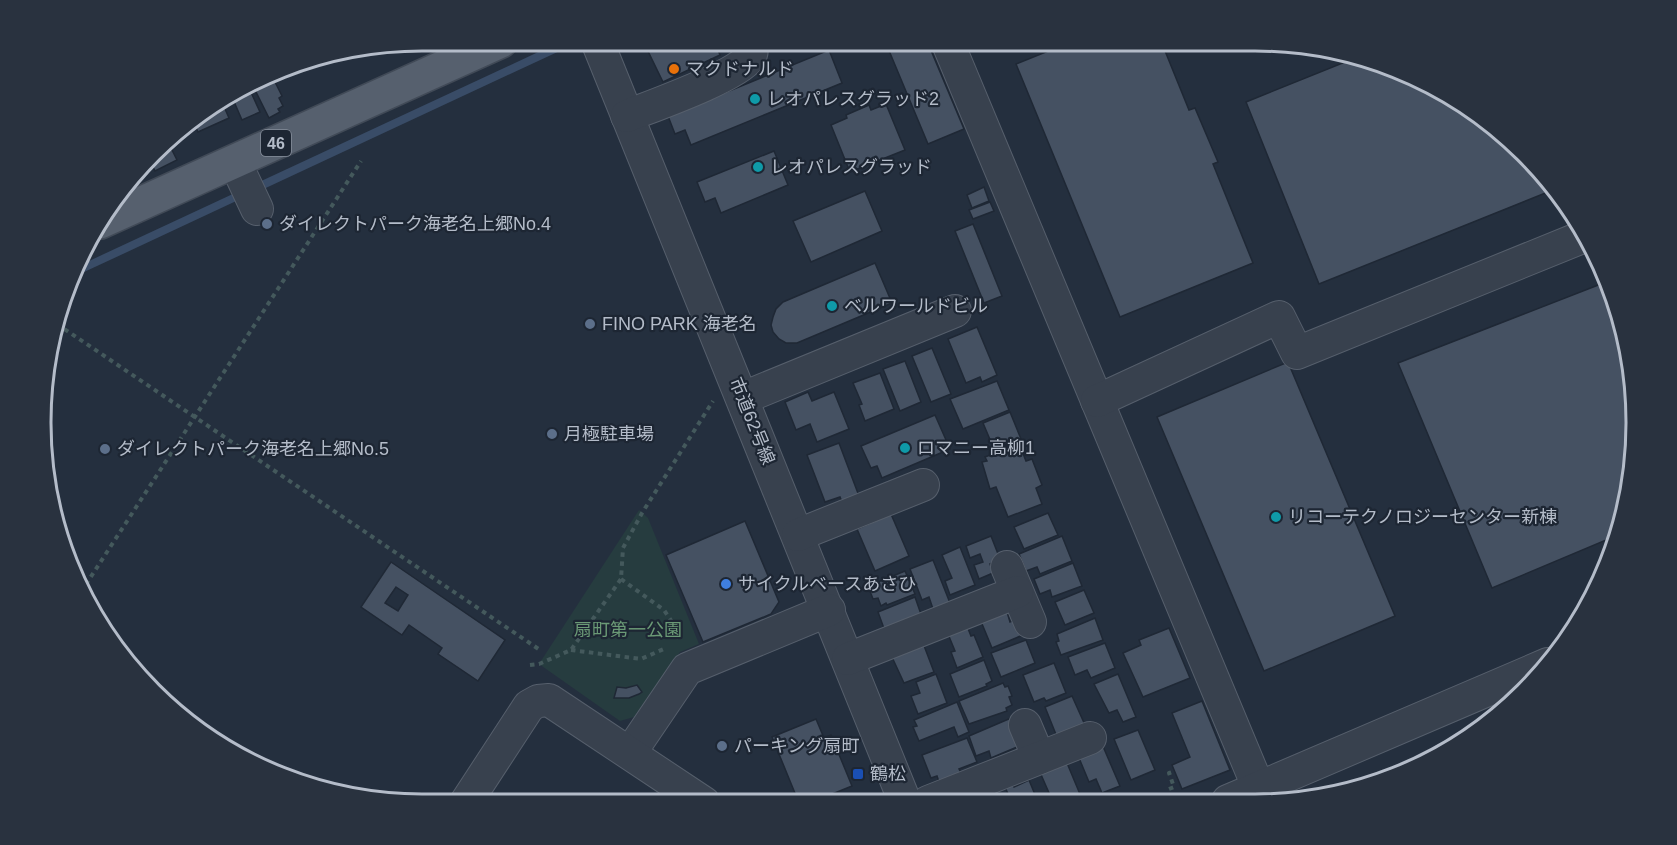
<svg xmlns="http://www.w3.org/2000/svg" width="1677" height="845" font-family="Helvetica,'Noto Sans JP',sans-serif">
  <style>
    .green { fill: #263c3f }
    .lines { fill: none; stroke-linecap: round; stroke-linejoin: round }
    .stream { stroke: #394c67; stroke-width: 8 }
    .building { fill: #455162; stroke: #1f2835; stroke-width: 1.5; fill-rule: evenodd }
    .minor-casing { stroke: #565f6c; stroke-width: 34 }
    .major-casing { stroke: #414a57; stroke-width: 36 }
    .path { stroke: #44595c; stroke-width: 4; stroke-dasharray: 4.5 4.5; stroke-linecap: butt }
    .minor { stroke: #38414e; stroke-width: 32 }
    .major { stroke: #56606e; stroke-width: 33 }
    .food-dot { fill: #e8710a; stroke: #1d2633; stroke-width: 2 }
    .culture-dot { fill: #0f9aa8; stroke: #1d2633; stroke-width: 2 }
    .service-dot { fill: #5c6f8a; stroke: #1d2633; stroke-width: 2 }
    .shop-dot { fill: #3f7fe0; stroke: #1d2633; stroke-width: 2 }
    .transit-dot { fill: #1a4fb4; stroke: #1d2633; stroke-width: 2 }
    .labels { text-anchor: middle; stroke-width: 4.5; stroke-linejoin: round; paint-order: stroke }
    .shield { fill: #1d2633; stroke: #878f9c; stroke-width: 1.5 }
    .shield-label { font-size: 16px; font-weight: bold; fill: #b4bcc9 }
    .poi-label { font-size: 18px; fill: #b4bcc9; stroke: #1d2633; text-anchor: start }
    .street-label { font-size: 18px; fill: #b4bcc9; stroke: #1d2633 }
    .park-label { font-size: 18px; fill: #6b9a76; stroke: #1d2633 }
    .rim { fill: none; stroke: #b4bcc9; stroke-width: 3 }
  </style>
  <rect width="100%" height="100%" fill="#242f3e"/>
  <!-- green -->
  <polygon class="green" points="639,510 648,518 699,644 680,652 634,717 620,721 539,664"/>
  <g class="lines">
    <!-- stream -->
    <g class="stream">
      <polyline points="256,188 565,44"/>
      <polyline points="77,271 242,194"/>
    </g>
  </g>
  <!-- building -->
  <g class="building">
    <polygon points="659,41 724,41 725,43 717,47 720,55 663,82 646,47"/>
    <polygon points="885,41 927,41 964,129 928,144"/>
    <polygon points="1073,41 1161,41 1189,110 1195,108 1218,162 1213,164 1253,263 1120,317 1016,64"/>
    <polygon points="829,50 842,83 691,145 685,130 675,134 668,116"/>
    <polygon points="1350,60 1423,80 1541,170 1553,190 1319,284 1246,102"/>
    <polygon points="272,76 282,96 279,98 283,106 278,109 280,112 269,118 253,86"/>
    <polygon points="249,88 260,112 242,120 232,97"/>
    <polygon points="222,102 229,118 198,132 194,123 191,124 189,120"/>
    <polygon points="886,104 905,150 850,172 831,125 847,118 846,115 869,105 871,110"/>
    <polygon points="175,137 178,144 171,148 177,160 155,171 151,163"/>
    <polygon points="774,151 788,185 721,213 715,198 705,202 697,182"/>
    <polygon points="984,187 989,201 972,208 967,195"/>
    <polygon points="865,191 882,231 811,262 793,221"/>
    <polygon points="990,202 994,211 973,219 969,210"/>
    <polygon points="973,224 1002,296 984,303 955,231"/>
    <polygon points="875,263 892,303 797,343 786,343 779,339 773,332 771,325 773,317 776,309 783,302"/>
    <polygon points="1606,282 1616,299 1636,447 1611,538 1492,588 1398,363"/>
    <polygon points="977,327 997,375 982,382 980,377 966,383 948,339"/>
    <polygon points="932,348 951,394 931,402 912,356"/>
    <polygon points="905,361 921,402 900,411 883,369"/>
    <polygon points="1288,362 1395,616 1264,671 1157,417"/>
    <polygon points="880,373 894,409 865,421 859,405 862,404 853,383"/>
    <polygon points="997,381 1009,410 963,429 950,399"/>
    <polygon points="808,392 812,401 834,392 849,429 817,442 810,424 796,430 785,402"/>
    <polygon points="1010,412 1021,439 994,449 983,423"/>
    <polygon points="935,415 950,449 882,478 877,466 871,468 861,446"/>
    <polygon points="839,443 859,496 842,502 840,497 825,502 807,455"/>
    <polygon points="1020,446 1026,461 1032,459 1042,485 1036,488 1042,504 1008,517 996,487 990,489 982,462 987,461 985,457 1003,450 1004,453"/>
    <polygon points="1048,513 1058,535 1024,549 1014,527"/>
    <polygon points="891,514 909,556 875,571 857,529"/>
    <polygon points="745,521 779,602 771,614 703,642 666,555"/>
    <polygon points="991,536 1000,559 990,564 993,573 979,579 974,565 983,562 980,554 970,558 966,546"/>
    <polygon points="1062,536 1072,561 1040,574 1037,567 1026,571 1019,554"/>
    <polygon points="960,547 975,585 950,595 945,581 952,578 942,555"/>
    <polygon points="933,560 950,603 933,609 929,597 922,600 910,569"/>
    <path d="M391 562 505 640 478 681 438 654 442 648 409 625 402 635 361 607ZM396 587 408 595 398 611 385 603Z"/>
    <polygon points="1073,563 1082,586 1052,597 1050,590 1040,594 1034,579"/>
    <polygon points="905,571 915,594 887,605 886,603 881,606 878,598 873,599 868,586"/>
    <polygon points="1084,590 1094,613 1065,625 1055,602"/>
    <polygon points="915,597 923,620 886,634 878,612"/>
    <polygon points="1007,612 1010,622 1017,619 1023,635 992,648 980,619"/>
    <polygon points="1095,618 1103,640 1061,655 1056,642 1059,641 1057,634"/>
    <polygon points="967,626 971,636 974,635 983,657 957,668 951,652 955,651 948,634"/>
    <polygon points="1169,628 1190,678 1143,697 1123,653 1141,645 1139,640"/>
    <polygon points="1026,640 1035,663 1001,677 991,653"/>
    <polygon points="923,643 934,672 904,683 891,655"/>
    <polygon points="1105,643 1115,668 1091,678 1087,670 1075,675 1068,657"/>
    <polygon points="984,660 992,681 986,684 987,686 959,697 950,674"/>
    <polygon points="1054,663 1066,693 1046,701 1044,698 1034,702 1023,675"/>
    <polygon points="936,674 947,703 918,714 911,696 920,693 916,682"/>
    <polygon points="1118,674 1136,717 1123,722 1117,710 1109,713 1094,684"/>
    <polygon points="1003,683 1005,687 1008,686 1012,696 1009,697 1012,705 1006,708 1007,711 969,724 959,701"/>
    <polygon points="637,685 642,692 639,694 629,698 614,698 617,687 626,688"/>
    <polygon points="1072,696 1085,725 1057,737 1045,707"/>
    <polygon points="1202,701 1230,770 1182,789 1172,765 1190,757 1172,713"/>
    <polygon points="957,702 969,732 958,737 954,727 919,741 913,727 917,726 914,720"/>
    <polygon points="1011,718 1022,745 991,758 989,751 976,756 969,736"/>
    <polygon points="816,719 824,738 831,735 852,786 810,803 799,803 772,737"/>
    <polygon points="1138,730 1155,770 1131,780 1114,739"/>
    <polygon points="967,738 977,762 959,769 961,773 939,782 937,776 931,778 922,755"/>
    <polygon points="1102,744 1120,786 1102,793 1096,779 1089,782 1079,758"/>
    <polygon points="1067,763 1082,799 1075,802 1053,802 1039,770"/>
    <polygon points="1029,780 1038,802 1003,802 1002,799 1009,796 1005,787 1012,784 1014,787"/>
    <polygon points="990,790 995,802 962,802"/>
  </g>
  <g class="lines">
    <defs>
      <g id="minor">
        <polyline points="597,41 905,802"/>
        <polyline points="947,41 1259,789"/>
        <path d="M627 116C652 106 735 77 749 58 753 52 752 48 750 41"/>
        <polyline points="235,162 257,209"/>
        <polyline points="743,398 955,311"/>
        <polyline points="1097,401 1279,317 1297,353 1580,238"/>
        <polyline points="798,535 923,485"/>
        <polyline points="1007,567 1030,622"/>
        <polyline points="848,659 1017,592"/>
        <polyline points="1025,725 1039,758"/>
        <polyline points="630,753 687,669 829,610"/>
        <polyline points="1228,801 1548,664"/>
        <polyline points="928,802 1090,738"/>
        <polyline points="465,804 529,706 538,701 549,700 704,803"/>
      </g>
      <polyline id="major" points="100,222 501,41"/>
    </defs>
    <!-- minor casing -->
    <use href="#minor" class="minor-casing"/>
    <!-- major casing -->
    <use href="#major" class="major-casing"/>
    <!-- path -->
    <g class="path">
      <polyline points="57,324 540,650"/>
      <polyline points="621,579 664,610 672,622 680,642"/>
      <polyline points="81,592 361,161"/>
      <polyline points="571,650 641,659 666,648"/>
      <polyline points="530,665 539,664 571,650 621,579 623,548 642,513 713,401"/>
      <polyline points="1169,789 1174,787 1169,773 1175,771"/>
    </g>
    <!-- minor -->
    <use href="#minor" class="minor"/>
    <!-- major -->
    <use href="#major" class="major"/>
  </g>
  <!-- markers -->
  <circle class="food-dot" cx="674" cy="69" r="6"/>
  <g class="culture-dot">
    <circle cx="755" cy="99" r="6"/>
    <circle cx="758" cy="167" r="6"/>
    <circle cx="832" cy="306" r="6"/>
    <circle cx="905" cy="448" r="6"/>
    <circle cx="1276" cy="517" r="6"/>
  </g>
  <g class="service-dot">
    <circle cx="267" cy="224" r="6"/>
    <circle cx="590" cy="324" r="6"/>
    <circle cx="552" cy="434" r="6"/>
    <circle cx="105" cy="449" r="6"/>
    <circle cx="722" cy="746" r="6"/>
  </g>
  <circle class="shop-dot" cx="726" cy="584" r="6"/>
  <rect class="transit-dot" x="852" y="768" width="12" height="12" rx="3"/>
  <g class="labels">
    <!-- shield labels -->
    <rect class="shield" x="261" y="130" width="30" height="26" rx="4.5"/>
    <g class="shield-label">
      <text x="276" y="149">46</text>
    </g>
    <!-- poi labels -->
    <g class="poi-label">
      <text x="686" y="75">マクドナルド</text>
      <text x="767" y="105">レオパレスグラッド2</text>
      <text x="770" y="173">レオパレスグラッド</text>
      <text x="279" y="230">ダイレクトパーク海老名上郷No.4</text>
      <text x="844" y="312">ベルワールドビル</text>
      <text x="602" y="330">FINO PARK 海老名</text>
      <text x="564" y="440">月極駐車場</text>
      <text x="917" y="454">ロマニー高柳1</text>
      <text x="117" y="455">ダイレクトパーク海老名上郷No.5</text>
      <text x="1288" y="523">リコーテクノロジーセンター新棟</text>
      <text x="738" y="590">サイクルベースあさひ</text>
      <text x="734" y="752">パーキング扇町</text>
      <text x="870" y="780">鶴松</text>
    </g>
    <!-- street labels -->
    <g class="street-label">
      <text transform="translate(752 421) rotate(68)" y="6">市道62号線</text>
    </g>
    <!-- park labels -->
    <g class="park-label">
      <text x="628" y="636">扇町第一公園</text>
    </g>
  </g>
  <!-- crop -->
  <path d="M0 0H1677V845H0ZM422 51H1255A371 371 0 0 1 1626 422V423A371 371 0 0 1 1255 794H422A371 371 0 0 1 51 423V422A371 371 0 0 1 422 51Z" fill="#29323f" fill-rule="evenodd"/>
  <path class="rim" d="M422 51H1255A371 371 0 0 1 1626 422V423A371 371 0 0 1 1255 794H422A371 371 0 0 1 51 423V422A371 371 0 0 1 422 51Z"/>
</svg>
